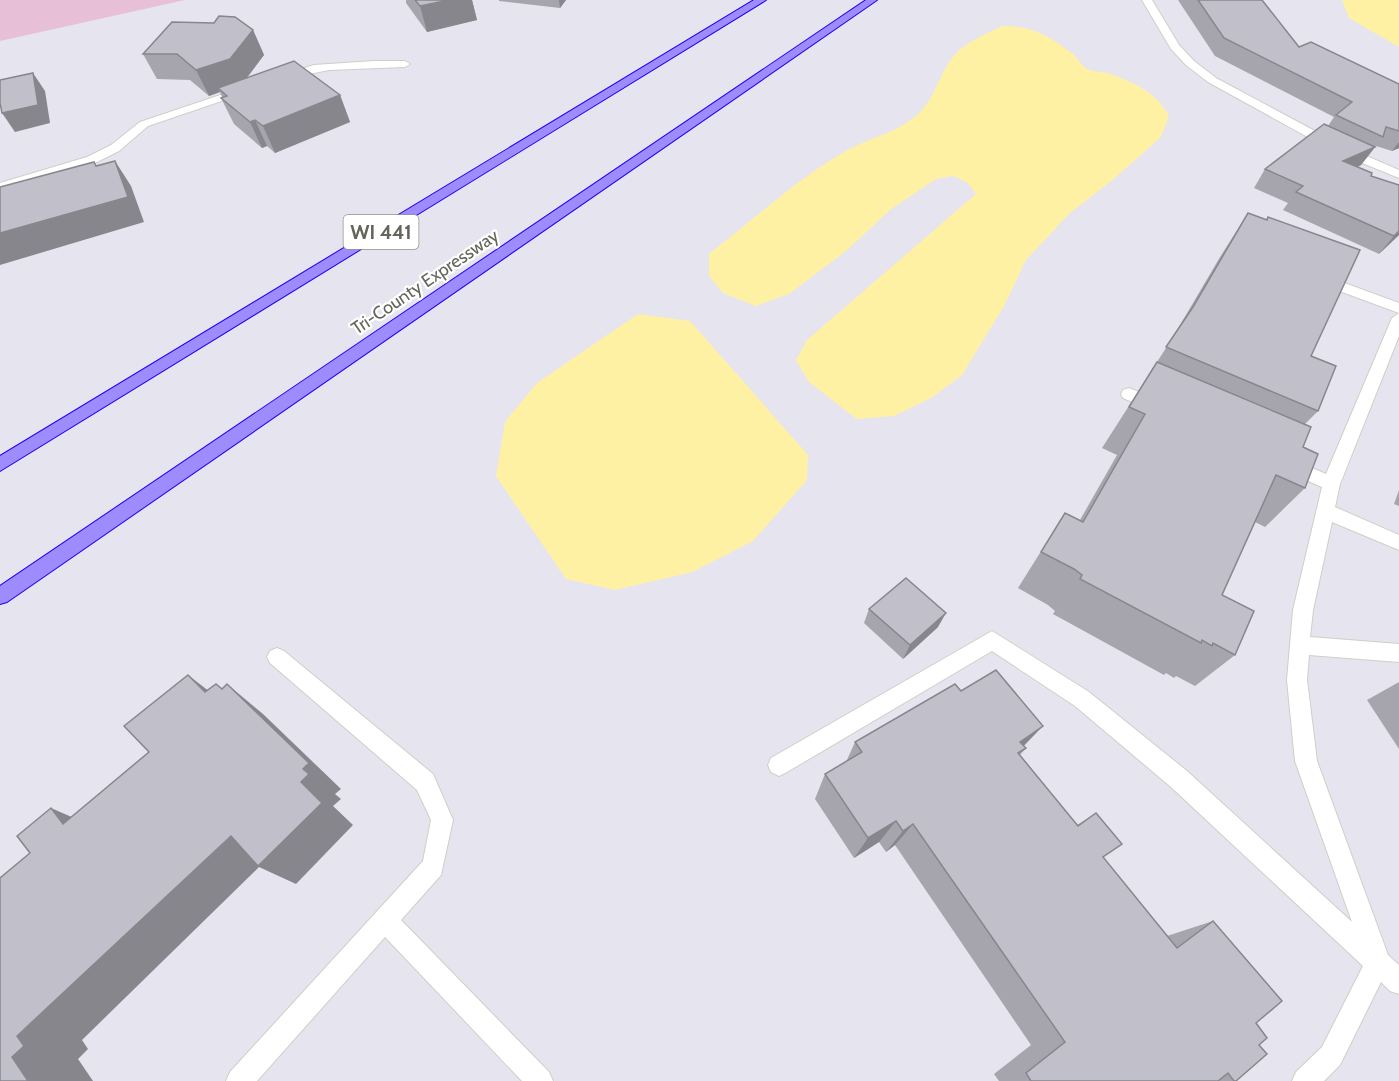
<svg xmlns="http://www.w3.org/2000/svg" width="1399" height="1081" font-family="Cabin,sans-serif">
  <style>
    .green { fill: #e7c0d7 }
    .water { fill: #fff1a4 }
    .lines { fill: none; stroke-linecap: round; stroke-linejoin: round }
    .minor-casing { stroke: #cfcfc7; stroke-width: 2 }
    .highway-casing { stroke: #1900f3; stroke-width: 2 }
    .minor { fill: #fff; fill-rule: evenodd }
    .highway { fill: #9e8bfe; fill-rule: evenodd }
    .wall { fill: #a6a5ae }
    .shaded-wall { fill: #87868d }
    .building { fill: #c1c0ca; stroke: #87868d; stroke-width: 1.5 }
    .labels { text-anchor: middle; stroke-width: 4.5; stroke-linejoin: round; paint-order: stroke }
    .far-street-label { font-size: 18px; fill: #65655c; stroke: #fff }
    .shield { fill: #fff; stroke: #93938d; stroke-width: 1.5 }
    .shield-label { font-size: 20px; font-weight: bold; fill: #65655c }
  </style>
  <rect width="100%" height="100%" fill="#e6e4ef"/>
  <!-- green -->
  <polygon class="green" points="0,0 185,0 0,41"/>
  <!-- water -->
  <g class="water">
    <polygon points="1342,0 1399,0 1399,47 1349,18"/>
    <path d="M1002 26C1033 26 1050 36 1074 55 1078 59 1082 66 1087 69 1093 72 1103 71 1110 74 1134 82 1157 93 1169 116L1161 137 1116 177 1069 214 1026 260 1004 306 962 375 931 398 894 416 857 419 809 382 796 360 807 340 976 194 967 182 953 176 936 179 890 210 846 251 789 294 756 306 723 293 709 276V254C752 221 800 176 848 150 871 137 901 132 920 112 934 98 939 77 950 61 962 43 984 35 1002 26Z"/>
    <polygon points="638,314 690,321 808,455 807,480 753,541 692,572 615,590 566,579 496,476 505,422 537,383"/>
  </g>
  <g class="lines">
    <defs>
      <g id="minor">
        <polygon points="1142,0 1152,0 1179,45 1194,61 1216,78 1341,145 1399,170 1399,178 1333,151 1208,82 1186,65 1171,49"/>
        <polygon points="374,61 405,61 410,64 405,67 329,70 284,79 279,76 314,65"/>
        <polygon points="244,87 250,90 248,92 148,126 119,151 95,163 0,191 0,183 87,157 111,145 140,122"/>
        <polygon points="1320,274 1399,303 1399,313 1315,282 1313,279"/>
        <polygon points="1399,313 1399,336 1340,484 1335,507 1399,535 1399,550 1332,522 1313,610 1310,637 1399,644 1399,662 1309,655 1307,680 1317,761 1388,955 1399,965 1399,994 1390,991 1381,982 1340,1065 1324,1081 1292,1081 1296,1072 1322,1047 1363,966 1171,787 1075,706 992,651 787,772 779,776 771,772 768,765 771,758 992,631 1089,692 1187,771 1352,922 1295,761 1287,680 1293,610 1322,487 1283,470 1281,465 1283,460 1289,458 1326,474 1392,318"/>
        <polygon points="1129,388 1163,402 1165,406 1163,410 1151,410 1123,398 1121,394 1123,390"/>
        <polygon points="277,648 284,651 433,774 453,820 441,875 401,920 549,1072 553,1081 522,1081 385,937 257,1081 226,1081 230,1072 423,861 431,820 417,790 270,663 267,657 270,651"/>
      </g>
      <g id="highway">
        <polygon points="754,0 766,0 0,471 0,456"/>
        <polygon points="866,0 877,0 7,602 0,604 0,586"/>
      </g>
    </defs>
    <!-- minor casing -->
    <use href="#minor" class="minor-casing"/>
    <!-- highway casing -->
    <use href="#highway" class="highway-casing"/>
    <!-- minor -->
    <use href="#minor" class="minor"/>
    <!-- highway -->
    <use href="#highway" class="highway"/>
  </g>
  <!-- wall -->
  <g class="wall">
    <polygon points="406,0 472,0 477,20 427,32 406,3"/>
    <polygon points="499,0 566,0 560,8 499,1"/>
    <polygon points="1178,0 1262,0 1299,47 1399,84 1399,148 1392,151 1376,146 1361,165 1358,167 1371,176 1399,185 1399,235 1379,254 1283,210 1288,203 1254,188 1265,169 1328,126 1334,117 1215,56"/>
    <polygon points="253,30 264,55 247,78 340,95 350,122 275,153 267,146 262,148 234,124 221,98 222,97 220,92 209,96 190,80 157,79 143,54"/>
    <polygon points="1248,213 1265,220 1268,217 1311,356 1318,411 1305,424 1303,447 1305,488 1265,527 1255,522 1222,595 1235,655 1195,686 1176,676 1174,678 1166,673 1164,675 1053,614 1055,611 1048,605 1018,588 1065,513 1080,520 1117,455 1102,448 1173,337 1220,257"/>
    <polygon points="1399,490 1399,506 1394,504"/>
    <polygon points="869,609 938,627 903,659 864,623"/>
    <polygon points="1399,682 1399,749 1367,700"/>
    <polygon points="961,691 1024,746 1026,748 1020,755 1077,825 1096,813 1103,857 1167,936 1213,921 1256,1023 1259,1045 1236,1081 999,1081 994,1074 1031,1045 895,845 886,852 879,842 854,858 815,799 825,774 846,762 855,742"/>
  </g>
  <!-- shaded-wall -->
  <g class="shaded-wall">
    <polygon points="449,0 472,0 477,20 427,32 420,6"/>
    <polygon points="559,0 566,0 560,8"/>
    <polygon points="253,30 264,55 241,85 218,88 220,92 209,96 196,70"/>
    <polygon points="33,73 45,91 50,123 15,132 2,113"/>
    <polygon points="340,95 350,122 275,153 263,126"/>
    <polygon points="255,120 267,146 262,148 250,122"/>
    <polygon points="1399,142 1399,148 1392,151"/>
    <polygon points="1375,147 1361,165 1330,179 1343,161"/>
    <polygon points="115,161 131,186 144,222 0,265 0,233"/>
    <polygon points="1399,231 1399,235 1379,254 1394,236"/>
    <polygon points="946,613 938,627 903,659 910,645"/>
    <polygon points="188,675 227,705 205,692"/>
    <polygon points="227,684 263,714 341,789 335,794 341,799 333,806 353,825 296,884 259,867 82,1040 88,1049 78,1059 93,1081 28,1081 12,1057 17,1036 231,836 301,782 303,769"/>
    <polygon points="1043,726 1016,754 1020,742"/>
    <polygon points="51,808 104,831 63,824"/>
    <polygon points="896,821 879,842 854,858 868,838"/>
    <polygon points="913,824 895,845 886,852 903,831"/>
  </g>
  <!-- building -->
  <g class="building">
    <polygon points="415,0 449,0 420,6"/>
    <polygon points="1198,0 1262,0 1299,47 1311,42 1399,84 1399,131 1386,127 1383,137 1336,115 1352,102 1224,38"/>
    <polygon points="219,16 235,17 253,30 230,59 196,70 177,54 143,54 172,22 214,23"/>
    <polygon points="294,61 340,95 263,126 255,120 250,122 221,98 227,96 218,88"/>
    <polygon points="33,73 38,105 2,113 0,103 0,80"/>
    <polygon points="1324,124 1375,147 1343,161 1372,173 1371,176 1399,185 1399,231 1394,236 1296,192 1303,186 1265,169"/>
    <polygon points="115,161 128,197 0,233 0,187 94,162 96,166"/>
    <polygon points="1248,213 1267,220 1268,217 1360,250 1311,356 1336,366 1318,411 1166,347 1193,307"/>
    <polygon points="1157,362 1311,427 1303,447 1318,454 1305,488 1276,475 1222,595 1254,611 1235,655 1213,643 1212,646 1202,640 1201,643 1080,579 1082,575 1074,569 1041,552 1065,513 1083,522 1145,414 1129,407"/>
    <polygon points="906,578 946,613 910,645 869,609"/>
    <polygon points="996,670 1043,726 1020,742 1026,748 1018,753 1078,826 1096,813 1122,844 1103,857 1177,948 1213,921 1282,1001 1256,1023 1267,1038 1259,1045 1267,1054 1236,1081 1234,1081 1228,1073 1218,1081 1031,1081 1026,1073 1065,1042 913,824 903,831 896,821 868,838 825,774 862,752 855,742 955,684 961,691"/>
    <polygon points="188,675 205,692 216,684 222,689 227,684 309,763 303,769 309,774 301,782 322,803 258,866 231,836 17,1036 24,1046 12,1057 28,1081 0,1081 0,878 30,853 17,836 51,808 63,824 149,752 124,726"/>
  </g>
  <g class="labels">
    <!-- far-street labels -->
    <g class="far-street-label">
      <text transform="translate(425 282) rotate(-34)" y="6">Tri-County Expressway</text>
    </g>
    <!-- shield labels -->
    <rect class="shield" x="343.5" y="215" width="75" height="34" rx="4.5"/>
    <g class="shield-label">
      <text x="381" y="239">WI 441</text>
    </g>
  </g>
</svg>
